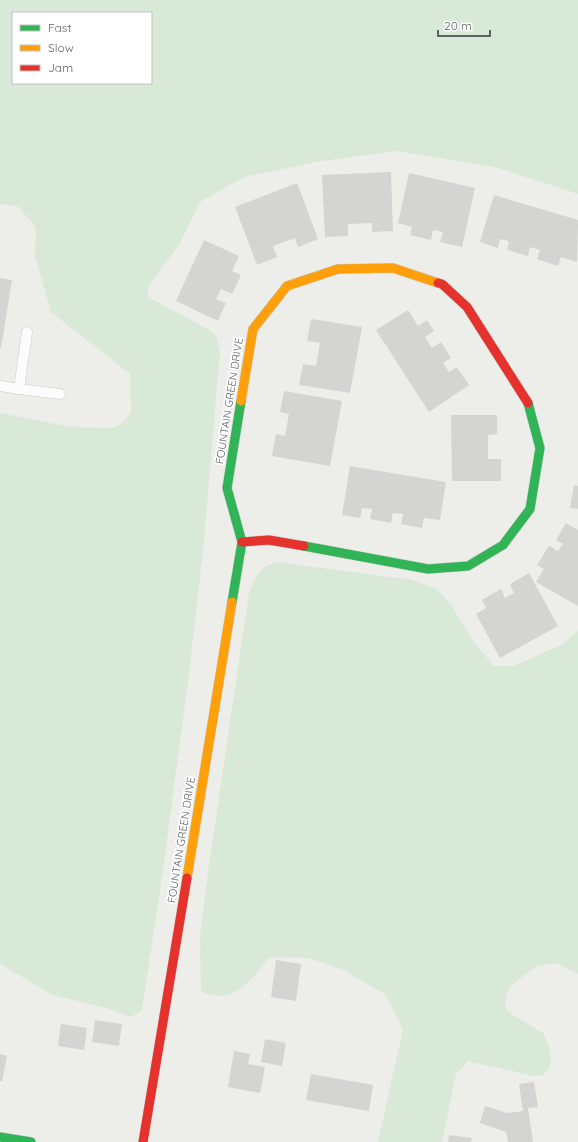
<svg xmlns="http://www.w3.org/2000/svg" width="578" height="1142" font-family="Quicksand,sans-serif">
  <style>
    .green { fill: #d8e9d7; fill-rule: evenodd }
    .building { fill: #d4d4d2 }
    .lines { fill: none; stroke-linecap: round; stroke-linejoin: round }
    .lane-casing { stroke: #cacbca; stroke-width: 11 }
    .fast-casing { stroke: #c9c9c9; stroke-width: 10 }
    .slow-casing { stroke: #c9c9c9; stroke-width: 10 }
    .jam-casing { stroke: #c9c9c9; stroke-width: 10 }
    .lane { stroke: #fcfcfc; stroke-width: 10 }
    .fast { stroke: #30b455; stroke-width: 9 }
    .slow { stroke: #ff9f0a; stroke-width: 9 }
    .jam { stroke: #e5322d; stroke-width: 9 }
    .labels { text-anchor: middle; stroke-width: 3.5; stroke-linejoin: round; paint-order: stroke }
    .street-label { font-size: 11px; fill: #5e6166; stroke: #fff }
  </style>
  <rect width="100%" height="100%" fill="#edede9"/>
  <!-- green -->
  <g class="green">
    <path d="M0 0H578V194L495 167 396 151 315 162 244 177 200 202 180 243 149 286 147 293 150 298 209 330 216 336 220 351 203 551 189 673 164 863 142 1010 131 1017 106 1008 53 995 0 964V413L70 427 114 428 125 421 131 411 130 374 51 312 35 256 36 228 19 207 0 204ZM13 13H151V83H13Z"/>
    <path d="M277 562 412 580 437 589 451 605 476 645 494 666H514L563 644 578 631V974L556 963 538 965 509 987 505 1001 507 1011 544 1034 549 1048 551 1064 544 1075 533 1076 468 1061 456 1074 442 1142H378L403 1030 386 995 344 970 309 958 270 957C252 979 232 1007 201 991L200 937 208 872 249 593C256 577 259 566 277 562Z"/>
  </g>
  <!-- building -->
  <g class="building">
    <polygon points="391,172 393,231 372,232 372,223 348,224 348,236 325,237 322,175"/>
    <polygon points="409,173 475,188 462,247 440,242 443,232 433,230 431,240 410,235 412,227 398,223"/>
    <polygon points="297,183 318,239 298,247 295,238 273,246 277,257 257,265 235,207"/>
    <polygon points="494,195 578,220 577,262 561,257 558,266 537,259 540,250 530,247 528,256 507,250 509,241 500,239 498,248 480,242"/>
    <polygon points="204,240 239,256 232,271 241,275 232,294 221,289 216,299 226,303 218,321 176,301"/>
    <polygon points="0,278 12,280 1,348 0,348"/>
    <polygon points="408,310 418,326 427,320 434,331 425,337 432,348 441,342 451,358 443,363 449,372 457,367 469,385 429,412 376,330"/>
    <polygon points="311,319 362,327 350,393 299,385 303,364 316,366 320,343 307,341"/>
    <polygon points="284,391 342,401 330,466 272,456 276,434 285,436 289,414 280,412"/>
    <polygon points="451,415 497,415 497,434 488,435 488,459 501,459 501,481 452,481"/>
    <polygon points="350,466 446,482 440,520 424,518 422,528 401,524 403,514 393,513 391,523 370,519 372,509 362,508 360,518 342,515"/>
    <polygon points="574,485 578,486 578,509 570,508"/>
    <polygon points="566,523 578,530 578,606 536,582 544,569 537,565 549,546 558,551 563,544 556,540"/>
    <polygon points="529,573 558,626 500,658 476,614 486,608 482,600 501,589 505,598 514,593 510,584"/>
    <polygon points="276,960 301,964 296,1001 271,997"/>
    <polygon points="95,1020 122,1024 119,1046 92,1042"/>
    <polygon points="61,1024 87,1028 84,1050 58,1046"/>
    <polygon points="265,1039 286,1043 282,1066 261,1062"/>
    <polygon points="234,1051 250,1054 248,1064 265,1067 260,1093 228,1087"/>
    <polygon points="0,1054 7,1056 2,1081 0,1081"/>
    <polygon points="311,1074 373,1085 369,1111 306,1100"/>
    <polygon points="534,1082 538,1107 528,1108 533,1142 508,1142 506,1132 480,1123 485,1106 507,1113 523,1111 519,1084"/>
    <polygon points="449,1135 472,1138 471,1142 448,1142"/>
  </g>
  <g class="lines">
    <defs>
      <g id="lane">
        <polyline points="0,386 19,389 27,332"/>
        <polyline points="19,389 60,394"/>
      </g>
      <g id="fast">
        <polyline points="304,546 428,569 468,566 503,545 530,509 540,448 528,403"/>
        <polyline points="232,602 242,542 227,488 241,401"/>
        <polyline points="0,1137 31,1142"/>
      </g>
      <g id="slow">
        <polyline points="241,401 253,329 287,286 338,269 393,268 438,283"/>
        <polyline points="187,878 232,602"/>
      </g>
      <g id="jam">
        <polyline points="438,283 442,284 467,307 528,403"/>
        <polyline points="242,542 269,540 304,546"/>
        <polyline points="143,1142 187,878"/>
      </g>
    </defs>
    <!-- lane casing -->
    <use href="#lane" class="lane-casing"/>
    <!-- fast casing -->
    <use href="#fast" class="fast-casing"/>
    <!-- slow casing -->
    <use href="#slow" class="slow-casing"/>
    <!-- jam casing -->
    <use href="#jam" class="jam-casing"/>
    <!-- lane -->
    <use href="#lane" class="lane"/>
    <!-- fast -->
    <use href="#fast" class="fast"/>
    <!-- slow -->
    <use href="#slow" class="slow"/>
    <!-- jam -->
    <use href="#jam" class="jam"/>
  </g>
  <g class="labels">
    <!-- street labels -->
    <g class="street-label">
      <text transform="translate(229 401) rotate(-81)" y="4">FOUNTAIN GREEN DRIVE</text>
      <text transform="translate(181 840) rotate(-81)" y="4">FOUNTAIN GREEN DRIVE</text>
    </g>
  </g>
  <!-- legend -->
  <rect x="12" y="12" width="140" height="72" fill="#ffffff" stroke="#bfc0c2"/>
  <rect x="20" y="25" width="20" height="6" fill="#30b455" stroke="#bfc0c2"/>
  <text x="48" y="32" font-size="12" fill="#5e6166">Fast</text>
  <rect x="20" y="45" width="20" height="6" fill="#ff9f0a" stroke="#bfc0c2"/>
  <text x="48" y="52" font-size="12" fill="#5e6166">Slow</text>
  <rect x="20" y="65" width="20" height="6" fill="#e5322d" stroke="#bfc0c2"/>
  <text x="48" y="72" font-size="12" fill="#5e6166">Jam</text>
  <!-- scale -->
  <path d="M438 30v6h52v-6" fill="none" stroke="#5e6166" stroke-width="2"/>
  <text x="444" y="30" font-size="12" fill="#5e6166" stroke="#ffffff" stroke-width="3" paint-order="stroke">20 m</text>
</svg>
